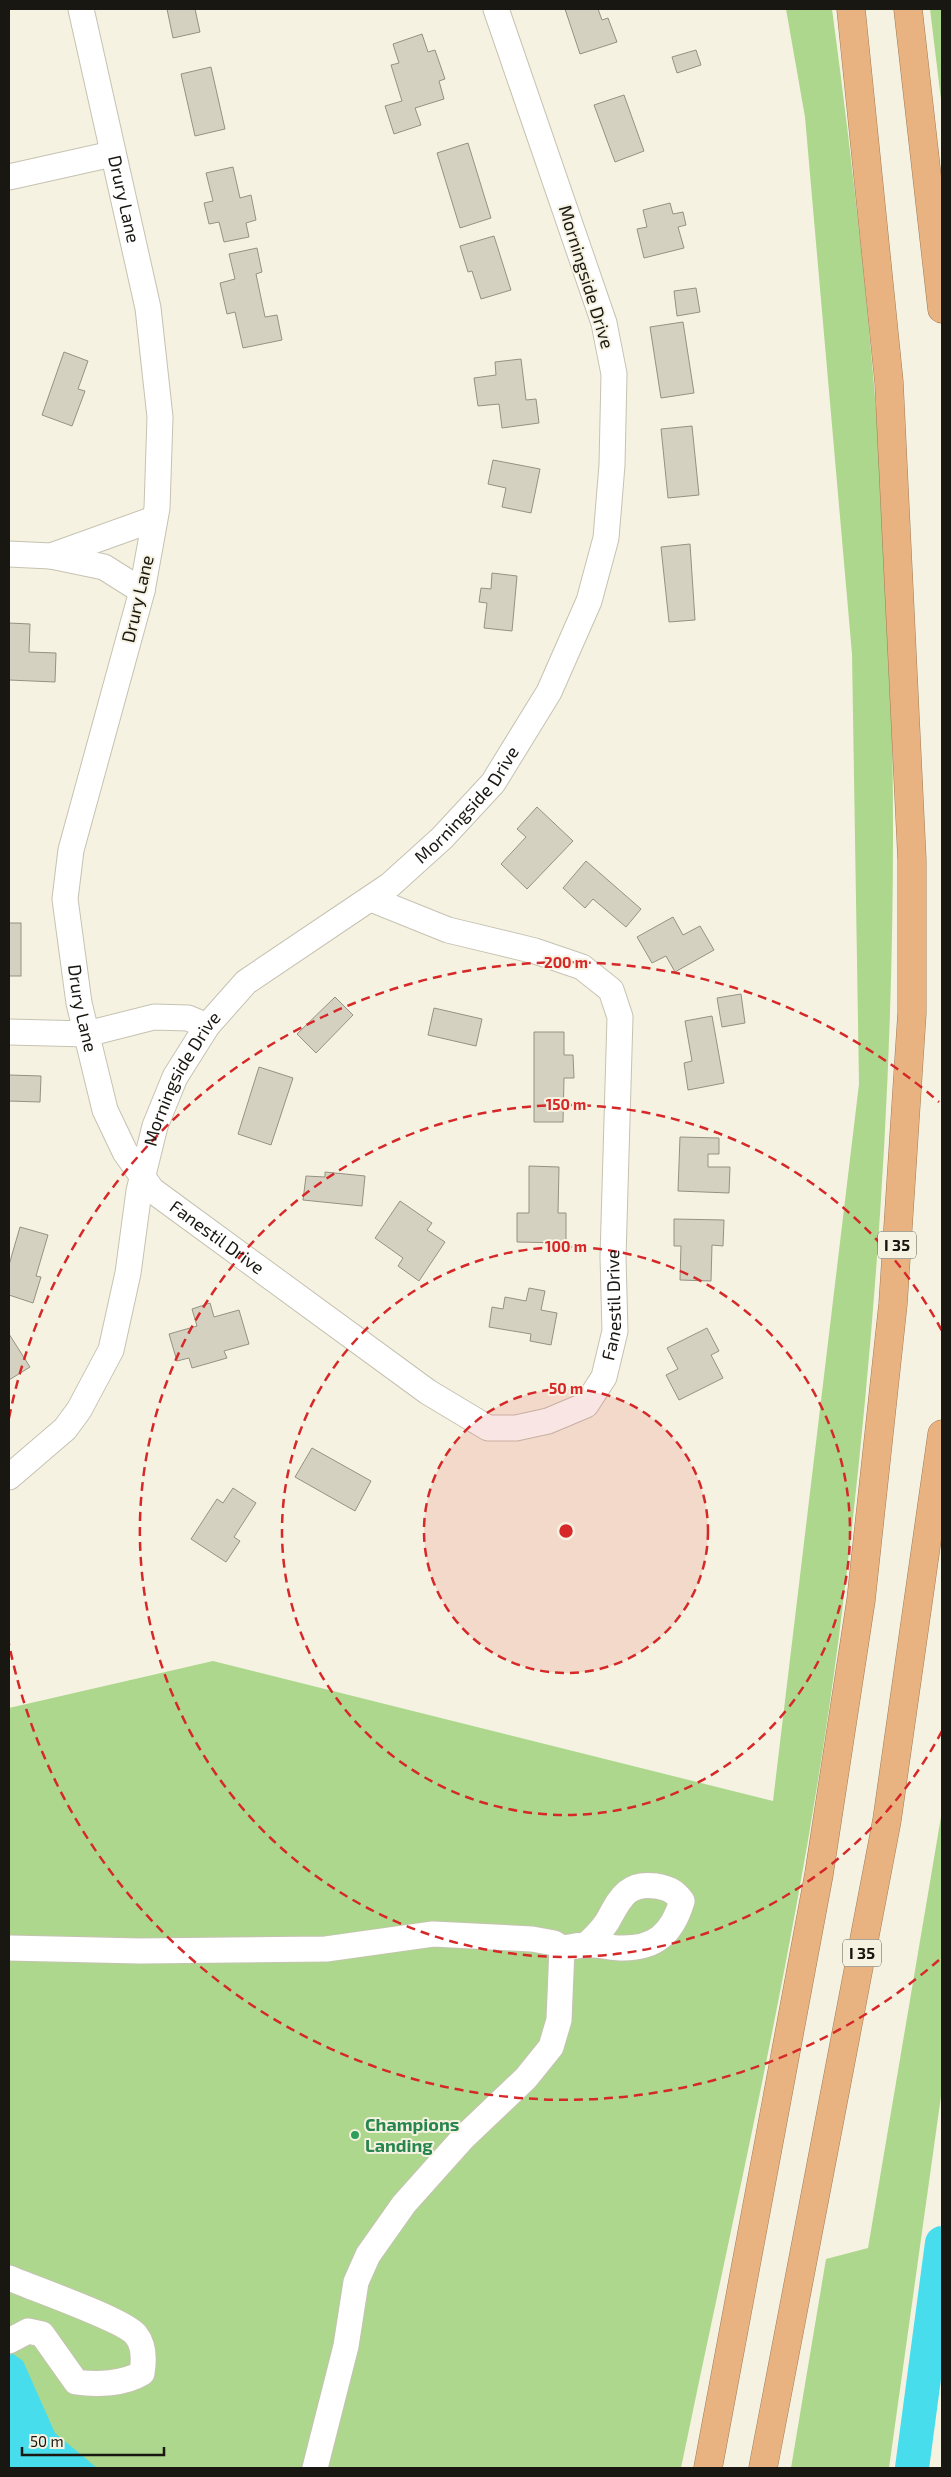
<svg xmlns="http://www.w3.org/2000/svg" width="951" height="2477" font-family="'Exo 2',sans-serif">
  <style>
    .green { fill: #add78c }
    .water { fill: #48dded }
    .lines { fill: none; stroke-linecap: round; stroke-linejoin: round }
    .river { stroke: #48dded; stroke-width: 34 }
    .building { fill: #d5d1c0; stroke: #969282 }
    .minor-casing { stroke: #c6c2b2; stroke-width: 27 }
    .highway-casing { stroke: #a07c59; stroke-width: 29 }
    .minor { stroke: #fff; stroke-width: 25 }
    .highway { stroke: #e8b380; stroke-width: 28 }
    .ring { fill: none; stroke: #d62828; stroke-width: 2.5; stroke-dasharray: 9 6 }
    .leisure-dot { fill: #2e9e5b; stroke: #f6f2e1; stroke-width: 2 }
    .labels { text-anchor: middle; stroke-width: 4; stroke-linejoin: round; paint-order: stroke }
    .shield { fill: #f6f2e1; stroke: #5b594f; stroke-width: 1 }
    .shield-label { font-size: 16px; font-weight: bold; fill: #191711 }
    .street-label { font-size: 18px; fill: #191711; stroke: #f6f2e1 }
    .leisure-label { font-size: 18px; font-weight: bold; fill: #27864d; stroke: #f6f2e1; text-anchor: start }
    .centre { fill: #d62828; stroke: #f6f2e1; stroke-width: 2.5 }
    .ring-label { font-size: 15px; text-anchor: middle; font-weight: bold; fill: #d62828; stroke: #f6f2e1; stroke-width: 4; stroke-linejoin: round; paint-order: stroke }
  </style>
  <rect width="100%" height="100%" fill="#f6f2e1"/>
  <!-- green -->
  <g class="green">
    <path d="M786 9H832C864 247 888 488 892 729 898 1032 877 1335 839 1636 803 1916 738 2192 681 2468H9V1708L213 1661 773 1801 859 1084 852 654 805 117Z"/>
    <polygon points="930,9 942,9 942,108"/>
    <polygon points="942,1811 942,2089 889,2468 791,2468 826,2259 868,2248"/>
  </g>
  <!-- water -->
  <polygon class="water" points="9,2351 23,2361 55,2433 97,2468 9,2468"/>
  <g class="lines">
    <!-- river -->
    <polyline class="river" points="912,2468 942,2243"/>
  </g>
  <!-- building -->
  <g class="building">
    <polygon points="167,9 195,9 200,32 173,38"/>
    <polygon points="565,9 598,9 602,20 608,18 617,42 580,54"/>
    <polygon points="422,34 428,52 435,50 445,79 439,81 444,99 415,108 421,125 394,134 385,106 402,101 391,65 399,63 393,44"/>
    <polygon points="696,50 701,65 677,73 672,57"/>
    <polygon points="211,67 225,129 195,136 181,74"/>
    <polygon points="624,95 644,151 615,162 594,105"/>
    <polygon points="468,143 491,218 460,228 437,153"/>
    <polygon points="233,167 240,198 251,195 256,220 246,223 249,237 224,242 219,222 209,224 204,203 213,201 206,173"/>
    <polygon points="670,203 673,214 683,212 686,225 678,227 684,248 644,258 637,229 647,227 643,210"/>
    <polygon points="494,236 511,290 481,299 472,271 468,272 460,246"/>
    <polygon points="257,248 262,272 256,274 265,317 277,315 282,340 243,348 235,312 227,314 220,283 235,279 229,254"/>
    <polygon points="696,288 700,312 677,316 674,291"/>
    <polygon points="683,322 694,393 661,398 650,327"/>
    <polygon points="64,352 88,361 78,389 85,391 72,426 42,415"/>
    <polygon points="521,359 526,400 536,399 539,423 502,428 499,404 478,406 474,378 496,375 495,362"/>
    <polygon points="692,426 699,495 668,498 661,429"/>
    <polygon points="493,460 540,469 531,513 502,507 506,488 488,484"/>
    <polygon points="690,544 695,620 669,622 661,547"/>
    <polygon points="492,573 517,576 512,631 484,628 487,603 479,602 481,588 491,589"/>
    <polygon points="9,623 30,624 29,652 56,653 55,682 9,680"/>
    <polygon points="537,807 573,841 527,889 501,864 526,837 517,829"/>
    <polygon points="586,861 641,909 626,927 593,899 585,908 563,888"/>
    <polygon points="673,917 683,935 700,926 714,950 675,972 666,956 652,963 637,937"/>
    <rect x="9" y="923" width="12" height="53"/>
    <polygon points="741,994 745,1023 722,1027 717,998"/>
    <polygon points="335,997 353,1015 316,1053 297,1034"/>
    <polygon points="434,1008 482,1019 476,1046 428,1035"/>
    <polygon points="712,1016 724,1083 688,1090 684,1063 692,1061 685,1021"/>
    <polygon points="534,1032 564,1032 564,1055 573,1055 574,1078 564,1078 563,1122 534,1122"/>
    <polygon points="259,1067 293,1078 271,1145 238,1134"/>
    <polygon points="9,1075 41,1076 40,1102 9,1101"/>
    <polygon points="680,1137 719,1138 719,1154 708,1154 708,1167 730,1167 729,1193 678,1191"/>
    <polygon points="529,1166 559,1167 558,1213 566,1213 566,1243 517,1242 517,1213 529,1213"/>
    <polygon points="325,1172 365,1176 362,1206 303,1200 306,1176 325,1177"/>
    <polygon points="400,1201 432,1223 427,1230 445,1242 419,1281 398,1266 403,1258 375,1238"/>
    <polygon points="674,1219 724,1220 723,1246 712,1245 711,1281 680,1280 681,1246 674,1246"/>
    <polygon points="20,1227 48,1235 36,1276 41,1277 33,1303 9,1295 9,1265"/>
    <polygon points="529,1288 545,1291 541,1310 557,1313 551,1345 530,1341 531,1334 489,1327 492,1307 503,1309 505,1297 526,1301"/>
    <polygon points="210,1303 214,1317 239,1310 249,1344 224,1351 227,1358 192,1368 189,1358 177,1361 169,1334 197,1326 192,1309"/>
    <polygon points="707,1328 719,1351 711,1355 723,1378 679,1400 666,1375 678,1369 667,1348"/>
    <polygon points="9,1334 30,1367 9,1380"/>
    <polygon points="312,1448 371,1481 355,1511 295,1477"/>
    <polygon points="233,1488 256,1503 234,1537 240,1541 226,1562 191,1539 217,1499 223,1503"/>
  </g>
  <g class="lines">
    <defs>
      <g id="minor">
        <path id="s1" d="M81 9 148 308 160 417 157 508 142 591 71 850 65 899 79 1003 105 1110 125 1152 152 1190 428 1392 488 1428H516L548 1421 586 1405 604 1377 615 1331 613 1257 620 1017 611 990 582 967 535 951 448 930 371 899"/>
        <polyline points="9,177 112,154"/>
        <polyline points="9,554 51,556 154,519"/>
        <polyline points="51,556 104,567 142,591"/>
        <polyline points="9,1032 87,1034 154,1017 188,1018 207,1026"/>
        <path id="s2" d="M9 1477 65 1429 79 1410 111 1350 128 1273 139 1191 155 1126 175 1077 207 1026 246 982 390 885 442 838 493 783 549 692 589 601 606 538 612 465 614 374 604 323 496 9"/>
        <polyline points="9,1948 140,1951 326,1949 433,1934 532,1939 554,1943 562,1948"/>
        <path d="M9 2278C32 2288 125 2320 136 2335 144 2345 144 2361 142 2373 124 2384 97 2385 76 2382L42 2334 28 2331 9 2341"/>
        <path d="M315 2468 346 2346 356 2282 368 2255 404 2204 463 2138 526 2078 551 2047 559 2020 562 1948C572 1947 583 1944 593 1945 602 1945 611 1948 620 1948 655 1949 672 1934 682 1901 675 1891 668 1888 656 1886 626 1882 620 1899 607 1922 601 1931 594 1938 586 1945"/>
      </g>
      <g id="highway">
        <polyline points="908,9 942,309"/>
        <polyline points="708,2468 819,1874 861,1600 893,1304 912,1013 912,860 889,382 851,9"/>
        <polyline points="763,2468 887,1820 942,1434"/>
      </g>
    </defs>
    <!-- minor casing -->
    <use href="#minor" class="minor-casing"/>
    <!-- highway casing -->
    <use href="#highway" class="highway-casing"/>
    <!-- minor -->
    <use href="#minor" class="minor"/>
    <!-- highway -->
    <use href="#highway" class="highway"/>
  </g>
  <!-- distance rings -->
  <circle cx="566" cy="1531" r="142" fill="#d62828" fill-opacity=".12"/>
  <g class="ring">
    <circle cx="566" cy="1531" r="142"/>
    <circle cx="566" cy="1531" r="284"/>
    <path d="M942 1731A426 426 0 1 1 942 1331"/>
    <path d="M939 1960A568 568 0 0 1 9 1644M9 1418A568 568 0 0 1 939 1102"/>
  </g>
  <!-- markers -->
  <circle class="leisure-dot" cx="355" cy="2135" r="5"/>
  <g class="labels">
    <!-- shield labels -->
    <g class="shield">
      <rect x="878" y="1231.5" width="38" height="27" rx="4"/>
      <rect x="843" y="1939.5" width="38" height="27" rx="4"/>
    </g>
    <g class="shield-label">
      <text x="897" y="1251">I 35</text>
      <text x="862" y="1959">I 35</text>
    </g>
    <!-- street labels -->
    <g class="street-label">
      <text dy="6" stroke="none"><textPath href="#s1" startOffset="195">Drury Lane</textPath></text>
      <text transform="translate(586 277) rotate(73)" y="6">Morningside Drive</text>
      <text transform="translate(138 599) rotate(-77)" y="6">Drury Lane</text>
      <text dy="6" stroke="none"><textPath href="#s2" startOffset="851">Morningside Drive</textPath></text>
      <text dy="6" stroke="none"><textPath href="#s1" startOffset="1020">Drury Lane</textPath></text>
      <text dy="6" stroke="none"><textPath href="#s2" startOffset="448">Morningside Drive</textPath></text>
      <text dy="6" stroke="none"><textPath href="#s1" startOffset="1298">Fanestil Drive</textPath></text>
      <text dy="6" stroke="none"><textPath href="#s1" startOffset="1838">Fanestil Drive</textPath></text>
    </g>
    <!-- leisure labels -->
    <g class="leisure-label">
      <text x="365" y="2131">Champions<tspan x="365" dy="21">Landing</tspan></text>
    </g>
  </g>
  <circle cx="566" cy="1531" r="8" class="centre"/>
  <g class="ring-label">
    <text x="566" y="968">200 m</text>
    <text x="566" y="1110">150 m</text>
    <text x="566" y="1252">100 m</text>
    <text x="566" y="1394">50 m</text>
  </g>
  <!-- border -->
  <rect width="951" height="2477" fill="none" stroke="#191711" stroke-width="20"/>
  <!-- scale -->
  <path d="M22 2447v8h142v-8" fill="none" stroke="#191711" stroke-width="2.5"/>
  <text x="30" y="2447" font-size="15" fill="#191711" stroke="#f6f2e1" stroke-width="4" paint-order="stroke">50 m</text>
</svg>
